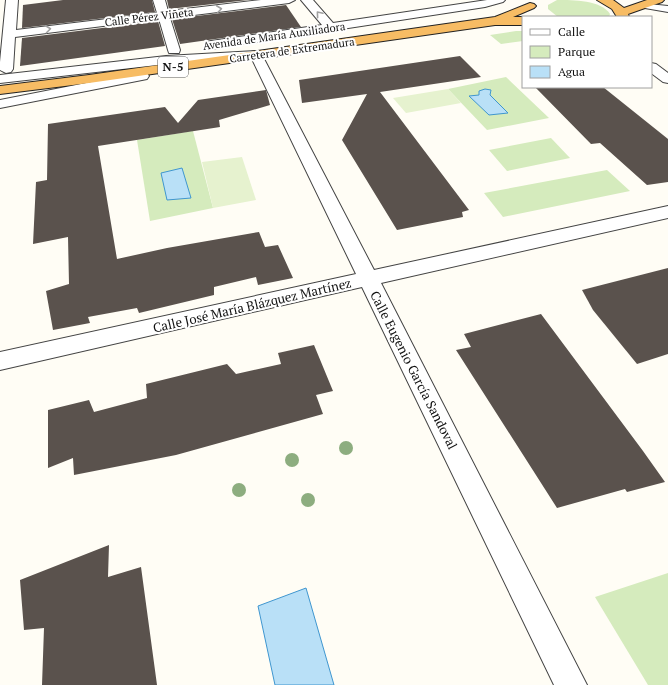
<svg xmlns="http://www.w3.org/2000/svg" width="668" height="685" font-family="'PT Serif',serif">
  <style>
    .green { fill: #d5ebbd }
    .pitch { fill: #e6f2cf }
    .water { fill: #b9e0f7; stroke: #3f96cf }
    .building { fill: #5a524d }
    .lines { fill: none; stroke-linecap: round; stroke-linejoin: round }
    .service-casing { stroke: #444; stroke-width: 2 }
    .minor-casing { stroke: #444; stroke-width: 2 }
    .trunk-casing { stroke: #222; stroke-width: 2 }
    .service { fill: #fff; fill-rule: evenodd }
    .minor { fill: #fff; fill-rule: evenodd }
    .trunk { fill: #f7bc64; fill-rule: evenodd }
    .tree { fill: #8dad7f }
    .oneway { stroke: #a0a0a0 }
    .labels { text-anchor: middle; stroke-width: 4; stroke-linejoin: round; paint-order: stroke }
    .far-street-label { font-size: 11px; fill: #111; stroke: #fff }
    .shield { fill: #fff; stroke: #585858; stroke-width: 1 }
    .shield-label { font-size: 12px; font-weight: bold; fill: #111 }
    .street-label { font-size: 13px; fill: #111; stroke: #fff }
  </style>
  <rect width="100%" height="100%" fill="#fffdf5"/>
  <!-- green -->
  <g class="green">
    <path d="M557 0C574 0 601 0 610 14L609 17H558L548 9V5Z"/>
    <polygon points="516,31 523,31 523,41 501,44 490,35"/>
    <polygon points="506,77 549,118 487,130 448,89"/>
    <polygon points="193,131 213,208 150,221 137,140"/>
    <polygon points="551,138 570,158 507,171 489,150"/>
    <polygon points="607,170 630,191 503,217 484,193"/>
    <polygon points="668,573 668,685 648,685 595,597"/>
  </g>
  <!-- pitch -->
  <g class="pitch">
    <polygon points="448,89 461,103 406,113 393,98"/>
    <polygon points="242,157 256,200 213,208 202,162"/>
  </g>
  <!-- water -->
  <g class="water">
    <polygon points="485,89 491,90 490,95 508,113 489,115 469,96 479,95 479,91"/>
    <polygon points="182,168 191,198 167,200 161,173"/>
    <polygon points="306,588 334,685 275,685 258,606"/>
  </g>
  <!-- building -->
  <g class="building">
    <polygon points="63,0 152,0 155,12 22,28 23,5"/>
    <polygon points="167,0 248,0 169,9"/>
    <polygon points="286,5 301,27 180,44 172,19"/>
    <polygon points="158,21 165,46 20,66 22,38"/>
    <polygon points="460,56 481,77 380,92 469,210 462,212 463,217 397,230 342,140 367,94 302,103 299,80"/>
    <polygon points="535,87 603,87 668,139 668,182 647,185 600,143 591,144"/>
    <polygon points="266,90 270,105 219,120 220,127 98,146 117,259 167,248 259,232 265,247 278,245 293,278 258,285 256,277 214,287 214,295 139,313 137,308 88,317 90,323 53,330 46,291 69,284 68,237 33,244 36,182 47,180 48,124 165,107 178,123 198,100"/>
    <polygon points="668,268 668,354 637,364 593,310 582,290"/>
    <polygon points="541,314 643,451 665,482 627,492 625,489 557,508 456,350 471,347 464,334"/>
    <polygon points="314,345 333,391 316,395 323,414 176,455 74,475 73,458 48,468 48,410 89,400 94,412 147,398 146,384 227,364 236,374 281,364 278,353"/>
    <polygon points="109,545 108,577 141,567 157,685 42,685 44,628 24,630 20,580"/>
  </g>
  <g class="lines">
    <defs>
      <polygon id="service" points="639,3 668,6 668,12 639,7 638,5"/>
      <g id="minor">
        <polygon points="6,0 18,0 16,30 157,13 153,0 165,0 168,11 261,0 295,0 289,3 170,18 180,50 179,53 169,53 168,50 159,19 15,37 13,69 11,72 6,73 0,70 0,62"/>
        <polygon points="301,0 313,0 333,23 487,0 505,0 503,2 485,7 211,49 207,48 205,45 207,42 211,41 322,25"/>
        <polygon points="256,51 261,52 262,55 374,270 668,206 668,218 381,283 587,685 554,685 362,287 0,370 0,352 356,274 252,59 166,64 0,83 0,75 166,56"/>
        <polygon points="651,63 656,64 668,73 668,83 663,82 651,73"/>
        <polygon points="142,72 147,73 149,76 147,79 0,108 0,100"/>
      </g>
      <g id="trunk">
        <polygon points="597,0 613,0 624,8 647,0 664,0 662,2 628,14 629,17 617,17 612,9"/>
        <polygon points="530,3 534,4 536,6 534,8 513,17 523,17 523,25 495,25 89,83 0,94 0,86 89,75 495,17"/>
      </g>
    </defs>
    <!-- service casing -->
    <use href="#service" class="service-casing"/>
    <!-- minor casing -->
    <use href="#minor" class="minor-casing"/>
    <!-- trunk casing -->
    <use href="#trunk" class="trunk-casing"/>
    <!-- service -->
    <use href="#service" class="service"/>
    <!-- minor -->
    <use href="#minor" class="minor"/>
    <!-- trunk -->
    <use href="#trunk" class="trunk"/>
  </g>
  <!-- trees -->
  <g class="tree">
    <circle cx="346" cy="448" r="7"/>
    <circle cx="292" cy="460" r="7"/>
    <circle cx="239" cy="490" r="7"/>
    <circle cx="308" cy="500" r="7"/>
  </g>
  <!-- one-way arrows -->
  <defs><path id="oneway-chevron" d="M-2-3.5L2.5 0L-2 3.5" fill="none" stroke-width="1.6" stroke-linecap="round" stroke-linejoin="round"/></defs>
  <g class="oneway">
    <use href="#oneway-chevron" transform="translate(219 9) rotate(-7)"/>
    <use href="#oneway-chevron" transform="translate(319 14) rotate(-130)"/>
    <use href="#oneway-chevron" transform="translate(48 29) rotate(-7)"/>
  </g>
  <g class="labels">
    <!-- far-street labels -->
    <g class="far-street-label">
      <text transform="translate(149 17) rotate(-7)" y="4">Calle Pérez Viñeta</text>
      <text transform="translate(274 36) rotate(-8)" y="4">Avenida de María Auxiliadora</text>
      <text transform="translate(292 50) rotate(-8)" y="4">Carretera de Extremadura</text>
    </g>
    <!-- shield labels -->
    <rect class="shield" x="158" y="57" width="30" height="20" rx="3"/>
    <g class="shield-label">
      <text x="173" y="71">N-5</text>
    </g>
    <!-- street labels -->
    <g class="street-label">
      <text transform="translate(252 305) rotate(-13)" y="5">Calle José María Blázquez Martínez</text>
      <text transform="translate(414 370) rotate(63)" y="5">Calle Eugenio García Sandoval</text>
    </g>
  </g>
  <!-- legend -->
  <rect x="522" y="16" width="130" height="72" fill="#ffffff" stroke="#a0a0a0"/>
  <rect x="530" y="29" width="20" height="6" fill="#ffffff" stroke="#a0a0a0"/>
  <text x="558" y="36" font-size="12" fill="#111111">Calle</text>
  <rect x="530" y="46" width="20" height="12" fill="#d5ebbd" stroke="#a0a0a0"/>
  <text x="558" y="56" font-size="12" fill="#111111">Parque</text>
  <rect x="530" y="66" width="20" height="12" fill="#b9e0f7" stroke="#a0a0a0"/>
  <text x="558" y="76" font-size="12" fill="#111111">Agua</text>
</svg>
